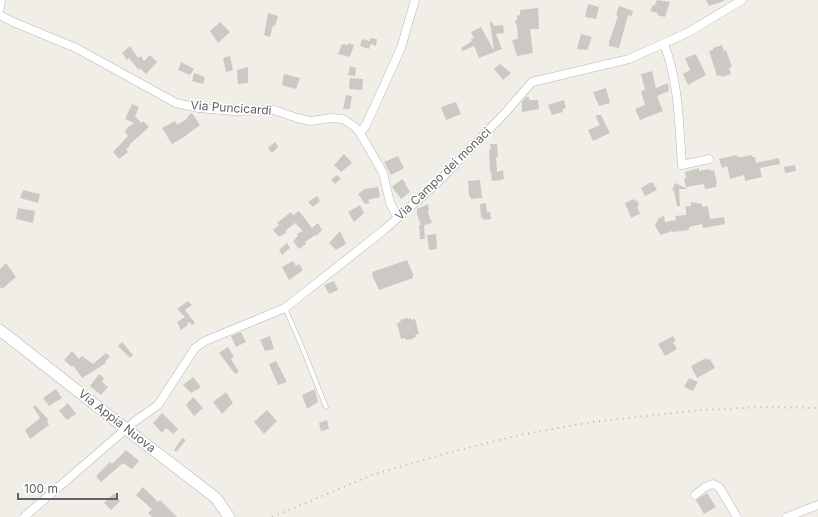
<svg xmlns="http://www.w3.org/2000/svg" width="818" height="517" font-family="Inter,sans-serif">
  <style>
    .building { fill: #ccc9c4 }
    .lines { fill: none; stroke-linecap: round; stroke-linejoin: round }
    .lane-casing { stroke: #b4b7bb; stroke-width: 5 }
    .street-casing { stroke: #b4b7bb; stroke-width: 9 }
    .secondary-casing { stroke: #b5b9bd; stroke-width: 12 }
    .lane { stroke: #fff; stroke-width: 4 }
    .street { stroke: #fff; stroke-width: 8 }
    .secondary { stroke: #fff; stroke-width: 11 }
    .rail { stroke: #b5b6b6; stroke-width: 2; stroke-dasharray: 1 5; stroke-linecap: butt }
    .labels { text-anchor: middle; stroke-width: 3; stroke-linejoin: round; paint-order: stroke }
    .street-label { font-size: 12px; fill: #5e6266; stroke: #fff }
  </style>
  <rect width="100%" height="100%" fill="#f0eee7"/>
  <!-- building -->
  <g class="building">
    <polygon points="657,0 670,2 665,17 657,15 658,13 650,11 653,5 655,5"/>
    <polygon points="706,0 724,0 724,1 709,6"/>
    <polygon points="588,4 599,7 596,19 585,17"/>
    <polygon points="619,6 633,11 632,16 628,15 619,48 609,46 609,42 618,16 616,15"/>
    <polygon points="538,8 539,29 530,29 533,53 517,56 512,40 518,39 517,25 516,25 515,20 517,20 517,16 520,15 520,10"/>
    <polygon points="268,13 278,16 275,26 273,25 270,37 264,35"/>
    <polygon points="220,22 230,32 218,43 210,31"/>
    <polygon points="490,22 492,22 494,26 503,25 504,33 496,34 502,49 479,58 474,46 463,51 461,48 472,41 471,39 474,38 471,32 481,27 494,51"/>
    <polygon points="581,34 592,37 587,50 577,49"/>
    <polygon points="370,38 377,39 376,46 371,44 369,49 360,46 362,39 370,41"/>
    <polygon points="348,43 354,45 350,57 338,54 342,44 348,45"/>
    <polygon points="722,45 724,51 726,50 732,67 729,68 731,74 722,77 721,75 717,76 709,51 713,50 713,48"/>
    <polygon points="130,46 138,58 141,56 144,61 150,55 157,62 146,74 140,68 139,70 129,58 127,60 122,53"/>
    <polygon points="696,54 706,75 688,85 683,74 690,70 685,58"/>
    <polygon points="230,56 233,70 226,72 223,58"/>
    <polygon points="181,62 194,69 190,75 178,70"/>
    <polygon points="500,64 511,73 503,80 494,69"/>
    <polygon points="350,66 356,68 355,76 348,75"/>
    <polygon points="248,67 248,83 238,84 237,70"/>
    <polygon points="652,71 656,88 668,83 669,91 657,96 663,111 640,120 635,109 645,105 641,91 645,90 641,74"/>
    <polygon points="194,73 205,77 203,84 192,81"/>
    <polygon points="284,74 300,78 296,89 282,85"/>
    <polygon points="350,78 363,79 362,90 349,89"/>
    <polygon points="606,88 610,103 599,106 593,92"/>
    <polygon points="346,95 352,96 350,109 343,109"/>
    <polygon points="526,97 529,97 529,100 538,100 539,109 522,112 522,102"/>
    <polygon points="564,100 566,108 562,109 563,112 552,115 548,105"/>
    <polygon points="456,102 461,114 446,120 441,107"/>
    <polygon points="132,104 139,107 135,116 141,123 143,121 149,127 129,145 130,146 126,149 128,152 119,159 113,152 128,136 125,132 127,128 134,123 125,119"/>
    <polygon points="192,113 200,125 184,137 172,144 162,128 175,121 177,125 188,118 187,117"/>
    <polygon points="596,115 601,115 610,133 593,141 588,130 600,125 597,120"/>
    <polygon points="275,142 278,147 272,153 268,148"/>
    <polygon points="490,144 497,144 498,157 496,157 497,172 503,170 504,178 502,180 492,181 491,172 490,172 489,149 491,149"/>
    <polygon points="344,154 352,163 341,172 334,165"/>
    <polygon points="737,155 738,157 741,157 752,155 752,157 755,157 756,163 779,158 780,164 760,168 762,177 745,181 744,175 730,179 727,166 722,168 719,159"/>
    <polygon points="398,156 404,168 391,175 384,162"/>
    <polygon points="795,165 796,171 785,173 784,167"/>
    <polygon points="699,168 699,171 710,169 710,171 714,170 717,184 716,184 716,187 705,189 704,184 686,187 684,179 686,178 685,172"/>
    <polygon points="337,175 341,179 335,184 331,180"/>
    <polygon points="402,179 406,183 405,184 410,192 401,199 392,187"/>
    <polygon points="480,180 482,198 471,199 470,196 469,196 468,181"/>
    <polygon points="651,182 651,183 653,183 657,190 645,196 641,188"/>
    <polygon points="675,183 688,189 679,189 680,206 677,206 674,191 672,190"/>
    <polygon points="378,187 380,197 368,200 370,203 365,204 358,194 365,189"/>
    <polygon points="23,190 40,194 38,203 20,198"/>
    <polygon points="317,196 320,201 313,207 308,202"/>
    <polygon points="634,199 635,201 637,200 639,205 637,206 640,214 631,218 625,203"/>
    <polygon points="691,202 702,204 702,207 708,206 710,219 724,217 725,224 703,228 702,224 689,227 689,230 673,232 672,231 661,235 659,233 655,225 659,218 664,216 665,222 676,220 675,216 686,215 686,206 691,206"/>
    <polygon points="486,203 487,212 490,212 491,219 483,220 483,217 481,218 480,204"/>
    <polygon points="428,204 429,209 428,213 432,223 424,225 425,239 420,239 419,225 421,225 417,215 417,209"/>
    <polygon points="360,205 364,213 354,222 348,212"/>
    <polygon points="18,208 35,211 33,223 16,219"/>
    <polygon points="299,211 312,228 318,223 322,230 316,236 315,235 305,242 306,244 299,249 293,241 298,236 297,234 303,231 295,223 285,231 287,232 279,237 273,230 279,225 277,223 291,212 293,215"/>
    <polygon points="340,231 346,244 336,250 329,243"/>
    <polygon points="436,234 437,249 429,250 427,235"/>
    <polygon points="287,243 290,248 282,255 279,250"/>
    <polygon points="407,260 414,276 412,276 413,278 379,290 372,275 373,275 372,272"/>
    <polygon points="293,261 296,266 299,264 303,270 289,280 282,267"/>
    <polygon points="6,263 16,277 2,289 0,287 0,269"/>
    <polygon points="334,281 338,290 329,294 324,285"/>
    <polygon points="188,301 192,305 185,310 195,323 192,325 189,322 187,323 188,325 181,330 177,322 185,317 177,309"/>
    <polygon points="408,318 408,319 411,318 411,320 415,319 419,334 415,335 416,337 413,338 413,339 406,340 405,338 401,339 397,323 401,322 400,320"/>
    <polygon points="241,332 246,342 236,347 231,336"/>
    <polygon points="270,336 274,349 265,351 260,340"/>
    <polygon points="673,336 676,341 673,342 677,349 665,356 658,344"/>
    <polygon points="122,342 133,355 130,358 118,346"/>
    <polygon points="228,347 234,357 231,359 239,372 235,374 219,353"/>
    <polygon points="72,351 79,359 82,356 93,364 106,353 110,356 105,362 106,363 82,378 73,365 72,367 64,360"/>
    <polygon points="706,358 707,360 710,359 715,368 697,378 691,366"/>
    <polygon points="276,361 287,382 278,385 269,364"/>
    <polygon points="99,374 104,378 102,382 108,387 101,395 90,386"/>
    <polygon points="193,377 201,387 191,393 183,385"/>
    <polygon points="689,378 698,382 693,391 684,387"/>
    <polygon points="56,389 62,398 49,406 43,398"/>
    <polygon points="315,389 318,402 307,409 302,395"/>
    <polygon points="226,392 233,403 222,414 213,402"/>
    <polygon points="193,397 203,408 194,416 186,405"/>
    <polygon points="68,403 76,414 67,420 59,411"/>
    <polygon points="35,405 48,419 47,421 49,425 30,439 25,430 40,418 33,407"/>
    <polygon points="267,410 277,421 264,434 254,422"/>
    <polygon points="162,413 178,429 173,434 166,428 162,433 153,423"/>
    <polygon points="327,420 329,429 321,431 319,423"/>
    <polygon points="182,438 186,440 176,452 174,450"/>
    <polygon points="126,450 139,461 132,469 123,463 101,482 96,476 110,462 112,464"/>
    <polygon points="143,487 158,502 160,500 177,517 152,517 148,513 152,509 136,495"/>
    <polygon points="114,493 120,501 111,510 104,503"/>
    <polygon points="707,493 716,507 704,514 696,500"/>
  </g>
  <g class="lines">
    <defs>
      <polyline id="lane" points="285,308 300,342 326,407"/>
      <g id="street">
        <polyline points="0,8 1,0"/>
        <polyline points="0,15 13,22 76,48 176,103 199,108 234,111 274,110 297,118 311,121 331,118 343,119 355,127 360,133 383,173 390,203 398,218"/>
        <path d="M664 44C679 82 679 125 682 165L709 159"/>
        <polyline points="360,133 366,125 401,48 415,0"/>
        <polyline points="695,495 705,487 713,484 719,487 737,517"/>
        <polyline points="24,517 134,422 158,405 195,348 205,341 285,308 384,230 434,186 506,112 532,82 629,59 689,32 742,0"/>
        <polyline points="787,517 818,505"/>
      </g>
      <polyline id="secondary" points="0,330 126,429 216,498 229,517"/>
    </defs>
    <!-- lane casing -->
    <use href="#lane" class="lane-casing"/>
    <!-- street casing -->
    <use href="#street" class="street-casing"/>
    <!-- secondary casing -->
    <use href="#secondary" class="secondary-casing"/>
    <!-- lane -->
    <use href="#lane" class="lane"/>
    <!-- street -->
    <use href="#street" class="street"/>
    <!-- secondary -->
    <use href="#secondary" class="secondary"/>
    <!-- rail -->
    <polyline class="rail" points="272,517 372,475 447,453 519,435 593,422 701,410 767,407 818,408"/>
  </g>
  <g class="labels">
    <!-- street labels -->
    <g class="street-label">
      <text transform="translate(231 108) rotate(4)" y="4">Via Puncicardi</text>
      <text transform="translate(443 174) rotate(-44)" y="4">Via Campo dei monaci</text>
      <text transform="translate(117 421) rotate(38)" y="4">Via Appia Nuova</text>
    </g>
  </g>
  <!-- scale -->
  <path d="M18 493v6h99v-6" fill="none" stroke="#5e6266" stroke-width="2"/>
  <text x="24" y="493" font-size="12" fill="#5e6266" stroke="#ffffff" stroke-width="3" paint-order="stroke">100 m</text>
</svg>
